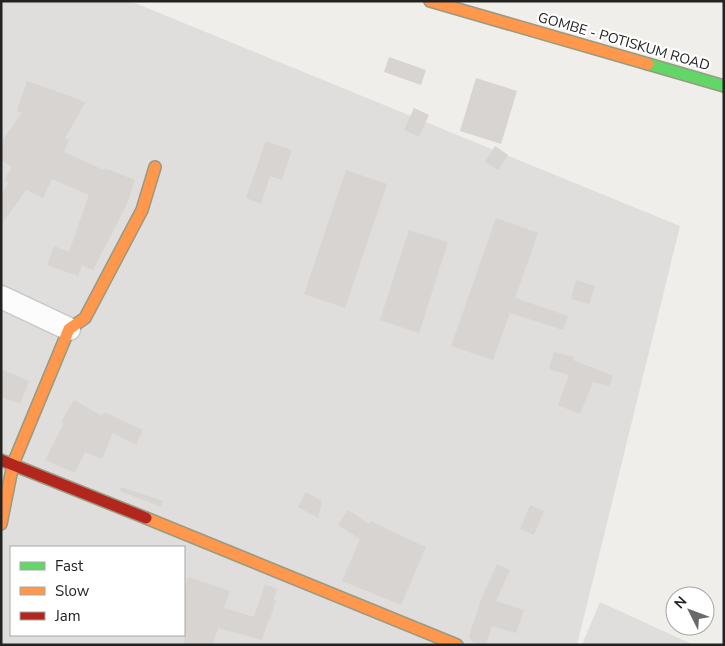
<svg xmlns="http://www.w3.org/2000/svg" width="725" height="646" font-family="'Nunito Sans',sans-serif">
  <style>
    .residential { fill: #dfdedc; fill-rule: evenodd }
    .building { fill: #d7d4d2 }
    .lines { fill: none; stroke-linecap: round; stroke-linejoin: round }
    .street-casing { stroke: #c9c8c7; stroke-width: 25 }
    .fast-casing { stroke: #999a82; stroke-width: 14 }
    .slow-casing { stroke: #999a82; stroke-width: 14 }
    .jam-casing { stroke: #999a82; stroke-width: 14 }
    .street { stroke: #fdfcfc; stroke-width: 22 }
    .fast { stroke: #63d668; stroke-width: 11 }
    .slow { stroke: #ff974d; stroke-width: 11 }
    .jam { stroke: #b3261e; stroke-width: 11 }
    .labels { text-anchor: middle; stroke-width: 4.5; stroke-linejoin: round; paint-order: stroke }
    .street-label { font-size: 14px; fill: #222; stroke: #fff }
  </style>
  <rect width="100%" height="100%" fill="#f0eeeb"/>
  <!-- residential -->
  <g class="residential">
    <path d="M1 1H130L680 226 577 645H1ZM11 547H184V635H11Z"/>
    <polygon points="600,602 694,645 582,645"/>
  </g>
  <!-- building -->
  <g class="building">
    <polygon points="389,57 426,70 421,85 384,72"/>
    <polygon points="476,78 517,91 501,144 460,131"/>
    <polygon points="27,81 78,99 85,103 65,138 69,140 64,152 104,170 105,168 135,180 127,204 93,270 82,265 78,276 47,265 54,246 69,252 89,195 52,179 43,198 26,190 1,225 1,194 9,183 4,180 12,167 1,160 1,142 22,113 17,111"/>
    <polygon points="414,108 429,115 419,137 404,130"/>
    <polygon points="266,141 292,150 282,180 270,176 261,204 246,198"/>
    <polygon points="495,146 508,155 498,170 485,162"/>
    <polygon points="346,170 387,184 345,308 304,294"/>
    <polygon points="496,218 538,233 515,298 568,316 563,330 510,313 493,360 451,346"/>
    <polygon points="409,230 448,242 419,333 380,320"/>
    <polygon points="576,280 595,286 589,304 571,299"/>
    <polygon points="554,352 574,357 573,360 613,376 609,386 593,382 580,414 558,405 569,375 549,369"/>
    <polygon points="1,369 29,381 20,404 1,397"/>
    <polygon points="74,400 102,416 104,412 143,430 136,445 113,433 102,459 85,452 75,473 45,460 64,423 61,422"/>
    <polygon points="121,487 163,501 161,507 120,491"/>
    <polygon points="306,492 322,501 318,518 298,507"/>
    <polygon points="530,505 544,511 534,535 520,529"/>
    <polygon points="348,510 369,524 370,521 426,547 401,605 342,581 360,539 338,525"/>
    <polygon points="497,564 510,570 496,601 524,610 516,633 492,626 486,645 482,645 472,642 469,636 482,597"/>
    <polygon points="188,577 230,591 224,608 254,617 265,584 277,589 274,599 276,600 270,619 269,619 262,640 218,628 213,645 184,645 184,589"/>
  </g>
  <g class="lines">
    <defs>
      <polyline id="street" points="1,297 69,329"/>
      <polyline id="fast" points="648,64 724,86"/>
      <g id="slow">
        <polyline points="430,1 648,64"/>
        <polyline points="146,518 457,645"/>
        <polyline points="1,524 13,464 69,329 85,318 142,210 155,167"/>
      </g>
      <polyline id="jam" points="1,460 146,518"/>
    </defs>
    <!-- street casing -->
    <use href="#street" class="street-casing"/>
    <!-- fast casing -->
    <use href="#fast" class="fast-casing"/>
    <!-- slow casing -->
    <use href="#slow" class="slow-casing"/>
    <!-- jam casing -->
    <use href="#jam" class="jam-casing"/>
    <!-- street -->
    <use href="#street" class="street"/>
    <!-- fast -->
    <use href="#fast" class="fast"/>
    <!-- slow -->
    <use href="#slow" class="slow"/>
    <!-- jam -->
    <use href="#jam" class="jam"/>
  </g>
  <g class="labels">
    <!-- street labels -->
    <g class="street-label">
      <text transform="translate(624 41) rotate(16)" y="5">GOMBE - POTISKUM ROAD</text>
    </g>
  </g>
  <!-- border -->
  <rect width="725" height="646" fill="none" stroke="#222222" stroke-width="5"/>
  <!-- legend -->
  <rect x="10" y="546" width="175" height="90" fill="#ffffff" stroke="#a7a7a7"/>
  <rect x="20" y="562" width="25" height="8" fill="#63d668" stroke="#a7a7a7"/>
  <text x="55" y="571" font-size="15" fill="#222222">Fast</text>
  <rect x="20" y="587" width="25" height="8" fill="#ff974d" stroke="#a7a7a7"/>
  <text x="55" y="596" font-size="15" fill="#222222">Slow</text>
  <rect x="20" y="612" width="25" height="8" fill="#b3261e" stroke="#a7a7a7"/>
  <text x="55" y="621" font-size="15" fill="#222222">Jam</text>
  <!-- north arrow -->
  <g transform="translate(690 611) rotate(312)"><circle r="24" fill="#ffffff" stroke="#a7a7a7"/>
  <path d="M0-4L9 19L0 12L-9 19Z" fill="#6a6968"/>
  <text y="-8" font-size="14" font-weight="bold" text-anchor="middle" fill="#222222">N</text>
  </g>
</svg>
